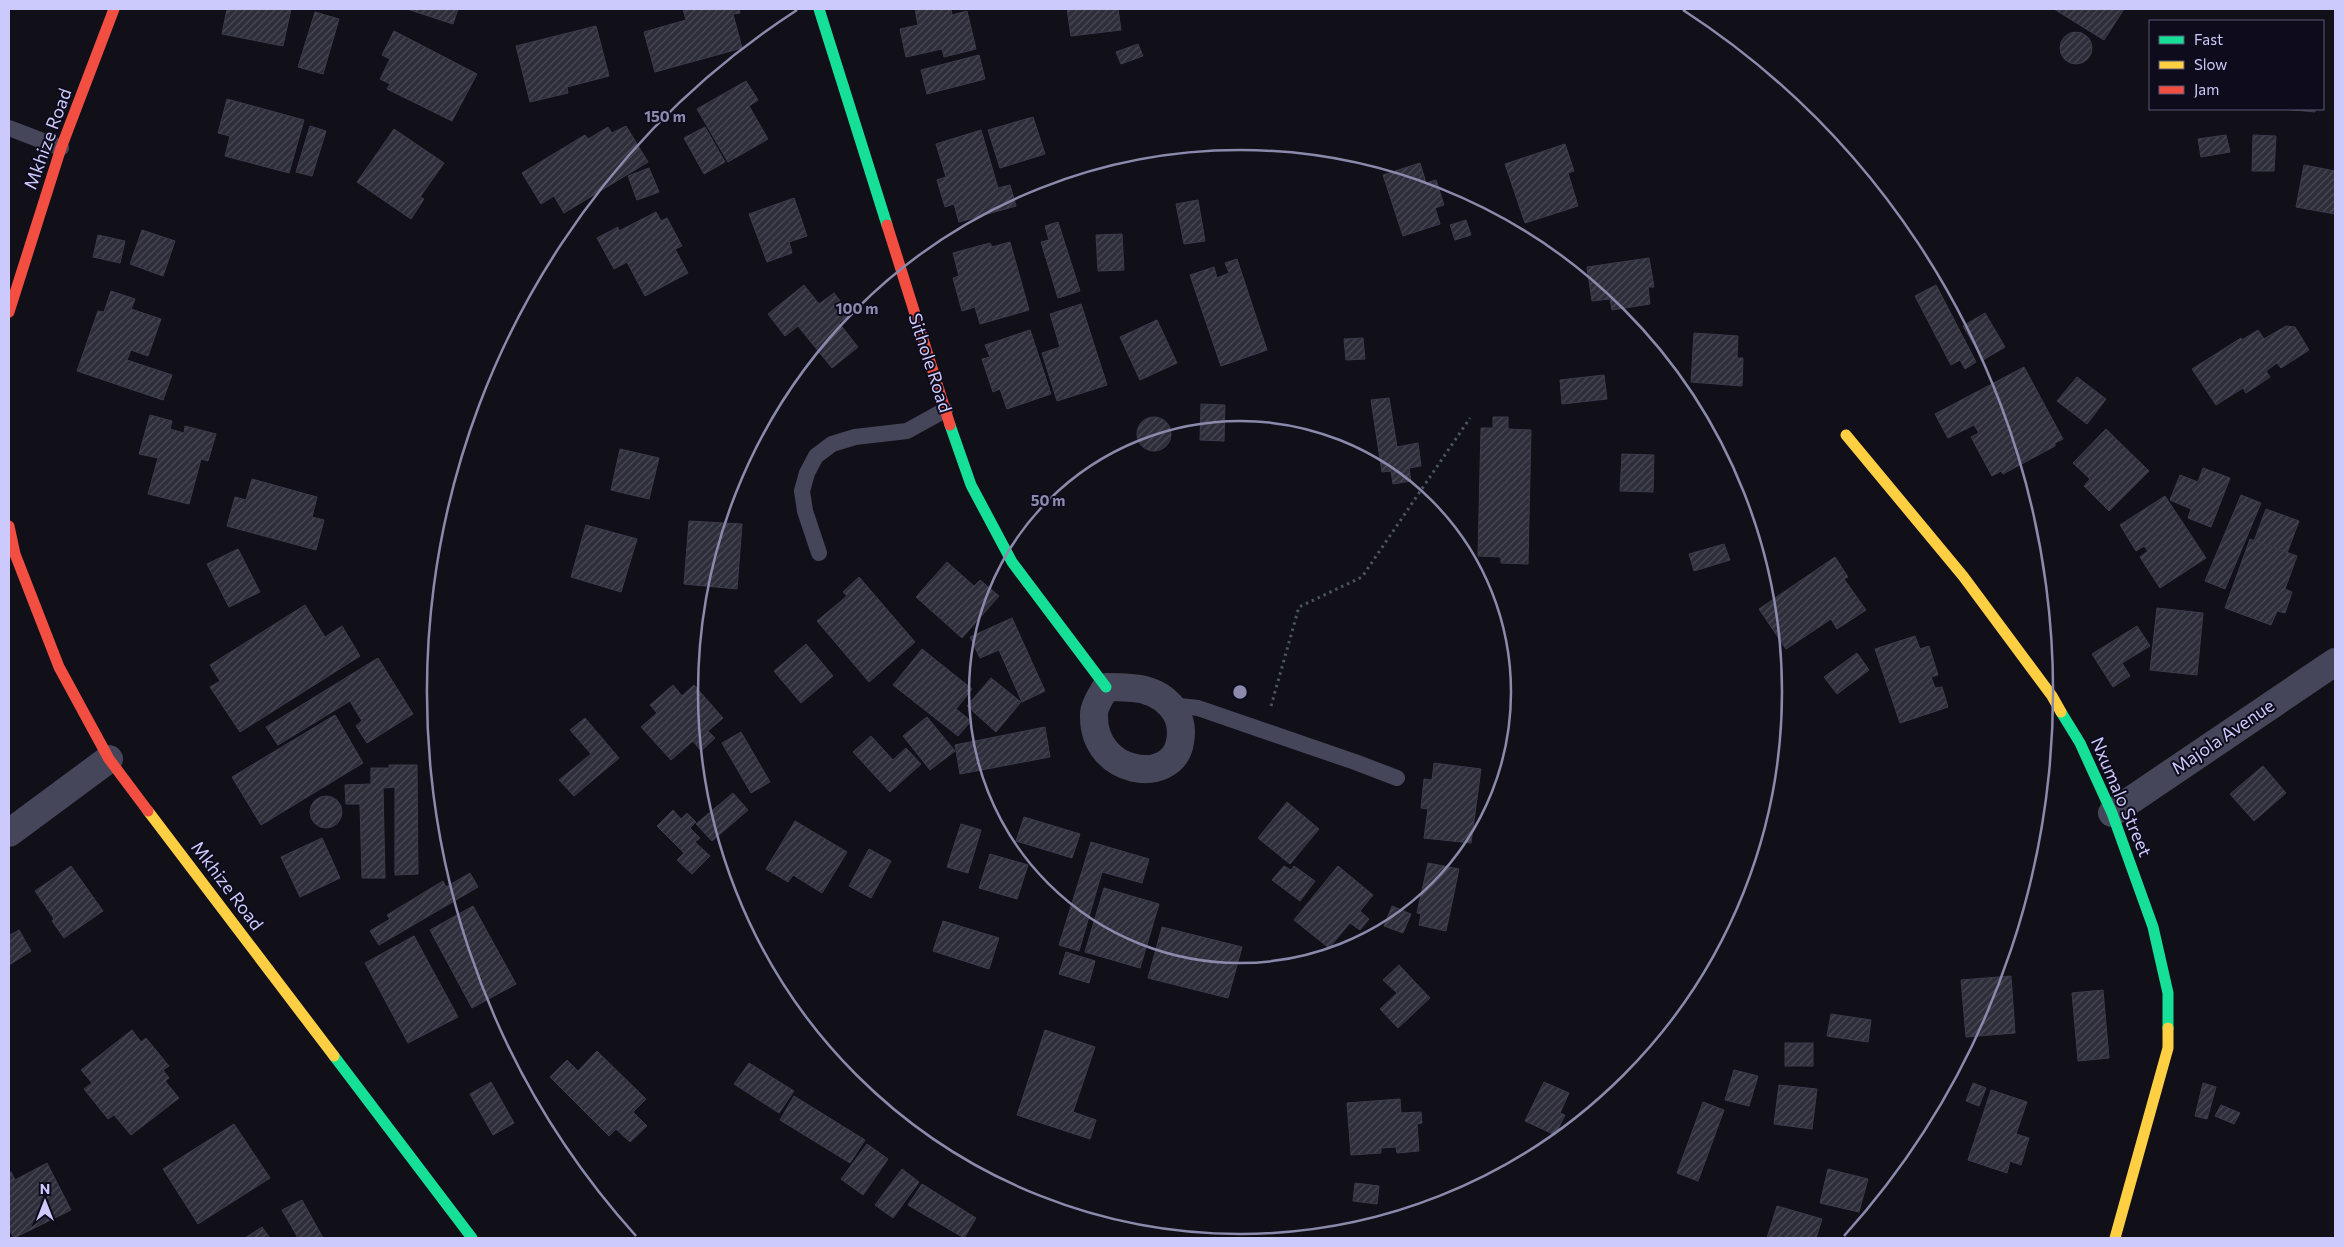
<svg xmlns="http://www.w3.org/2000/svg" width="2344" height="1247" font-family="Commissioner,sans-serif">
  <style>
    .building { fill: url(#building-hatch); stroke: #3c3a4c }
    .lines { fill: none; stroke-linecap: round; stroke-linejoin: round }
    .path { stroke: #47565f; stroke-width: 3; stroke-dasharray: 2.5 4; stroke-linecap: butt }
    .lane { stroke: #454659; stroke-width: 16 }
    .street { stroke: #454659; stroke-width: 28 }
    .fast { stroke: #16e098; stroke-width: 11 }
    .slow { stroke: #ffcf43; stroke-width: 11 }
    .jam { stroke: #f24e42; stroke-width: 11 }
    .ring { fill: none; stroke: #8b89ac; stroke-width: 2.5 }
    .labels { text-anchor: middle; stroke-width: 4; stroke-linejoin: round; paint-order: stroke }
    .street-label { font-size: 18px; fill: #cccafc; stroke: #0e0c1c }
    .centre { fill: #8b89ac; stroke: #0e0c1c; stroke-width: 2.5 }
    .ring-label { font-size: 15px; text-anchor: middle; font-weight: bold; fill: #8b89ac; stroke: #0e0c1c; stroke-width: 4; stroke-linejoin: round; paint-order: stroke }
  </style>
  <defs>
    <pattern id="building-hatch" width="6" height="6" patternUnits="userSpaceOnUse" patternTransform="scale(1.25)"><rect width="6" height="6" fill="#2e2d3a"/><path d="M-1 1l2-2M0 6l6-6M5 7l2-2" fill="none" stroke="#4b4a57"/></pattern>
  </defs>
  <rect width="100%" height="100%" fill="#111018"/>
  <!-- building -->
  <g class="building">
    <polygon points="227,9 291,9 283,46 222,34"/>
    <polygon points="407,9 458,9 453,24"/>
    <polygon points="683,9 739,9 740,13 733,14 742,48 655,72 644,32 686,20"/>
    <polygon points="915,9 951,9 952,15 967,11 976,49 944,57 942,49 906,57 900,29 918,25"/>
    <polygon points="1067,9 1118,9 1121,30 1071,36"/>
    <polygon points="2054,9 2124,9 2104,40"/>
    <polygon points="315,12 339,19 323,74 298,67"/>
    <polygon points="596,26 609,76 567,87 568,93 530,102 516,46"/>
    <polygon points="394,31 477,74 452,121 387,89 390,84 380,79 390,59 382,55"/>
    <circle cx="2076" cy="48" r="16"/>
    <polygon points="1138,44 1143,56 1121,64 1116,52"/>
    <polygon points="979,55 985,79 927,94 921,70"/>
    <polygon points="746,81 758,100 749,106 768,139 728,162 697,109"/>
    <polygon points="227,99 304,120 289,173 225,156 230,136 218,133"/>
    <polygon points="2283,109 2315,109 2315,112"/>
    <polygon points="1033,117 1045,154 1000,168 988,130"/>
    <polygon points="310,126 326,131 312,176 296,172"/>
    <polygon points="626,126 648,162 564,213 554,196 541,204 522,173 585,135 588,139 608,127 612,133"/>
    <polygon points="705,127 725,162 704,174 684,138"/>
    <polygon points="394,129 444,163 420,197 424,199 411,219 357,182"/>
    <polygon points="981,130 998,188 1010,185 1016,206 959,222 954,204 945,207 937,180 946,177 936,144"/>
    <polygon points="2226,135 2230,152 2201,157 2198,139"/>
    <polygon points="2253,135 2276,136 2274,171 2252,171"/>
    <polygon points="1565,144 1574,171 1568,173 1578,206 1525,223 1505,164"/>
    <polygon points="1420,163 1426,183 1436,180 1444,205 1435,208 1440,224 1403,236 1383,175"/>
    <polygon points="2304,165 2335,171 2335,214 2296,207"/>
    <polygon points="649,168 659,192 637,200 628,176"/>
    <polygon points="794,198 807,236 789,242 792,253 767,262 749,214"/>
    <polygon points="1198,200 1205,241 1184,244 1176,204"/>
    <polygon points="656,212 661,221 667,218 682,246 675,249 688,273 645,296 627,262 614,269 597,238 618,227 619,231"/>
    <polygon points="1466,220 1471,235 1455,240 1450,225"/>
    <polygon points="1058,222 1080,291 1058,298 1041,242 1049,240 1045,226"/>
    <polygon points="142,230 175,241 163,276 130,264"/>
    <polygon points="1122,234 1124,270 1098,271 1096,235"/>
    <polygon points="98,235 125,241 120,263 93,257"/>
    <polygon points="1010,242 1029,310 980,324 975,307 962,311 953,278 959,276 953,253 990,243 992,247"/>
    <polygon points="1649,258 1654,287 1648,287 1650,304 1612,310 1610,299 1592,301 1587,267"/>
    <polygon points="1237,259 1267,350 1221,366 1190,275 1214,267 1217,278 1229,273 1225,263"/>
    <polygon points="804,285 819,304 834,293 850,314 839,323 858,347 832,368 798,326 785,336 768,314"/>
    <polygon points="1936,285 1976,362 1965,369 1960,360 1951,365 1915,296"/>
    <polygon points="111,291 135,299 131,309 161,319 148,356 131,350 127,360 172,375 163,400 77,371 98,311 104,312"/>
    <polygon points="1081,304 1107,385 1057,401 1042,353 1060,347 1050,314"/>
    <polygon points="1985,313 2005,347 1983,360 1963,326"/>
    <polygon points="1157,320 1177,363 1140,380 1120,337"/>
    <polygon points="2286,326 2295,327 2309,350 2281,368 2277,363 2266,371 2270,377 2246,393 2243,388 2216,405 2192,369 2241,338 2242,340 2258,330 2264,339"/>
    <polygon points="1030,330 1051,394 1007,409 1000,389 993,392 982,359 990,357 985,345"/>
    <polygon points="1694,333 1738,336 1737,358 1743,358 1742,386 1691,382"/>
    <polygon points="1363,338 1365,359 1346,360 1344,339"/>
    <polygon points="2024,367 2063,439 2055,443 2055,446 2003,474 2001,471 1992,476 1971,437 1979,433 1974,425 1948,438 1935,414"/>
    <polygon points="1604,375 1607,399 1562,404 1560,380"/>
    <polygon points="2077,377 2106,399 2087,424 2057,401"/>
    <polygon points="1389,398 1397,447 1418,443 1421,466 1409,468 1411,481 1393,484 1391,471 1382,472 1371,400"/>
    <polygon points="1201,404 1225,405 1224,441 1200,440"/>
    <polygon points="150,415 172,421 170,429 184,433 185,426 216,434 208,461 201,459 189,504 148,494 158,458 139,454"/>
    <circle cx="1154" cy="434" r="17"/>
    <polygon points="1493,417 1508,417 1508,429 1531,430 1528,564 1501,563 1501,557 1478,556 1481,428 1493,428"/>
    <polygon points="2106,429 2149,471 2109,511 2084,486 2090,479 2073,463"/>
    <polygon points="620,449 659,458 649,499 611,490"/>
    <polygon points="1622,454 1654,455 1653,492 1620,491"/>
    <polygon points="2203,468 2230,478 2211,527 2188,518 2191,509 2170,500 2180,475 2198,482"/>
    <polygon points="252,479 317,497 312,517 324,520 316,550 227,526 235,497 246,500"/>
    <polygon points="2241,495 2261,503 2225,589 2205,581"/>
    <polygon points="2165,496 2206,558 2160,588 2140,557 2148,551 2144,546 2136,551 2120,525"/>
    <polygon points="2266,509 2299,521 2287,553 2254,541"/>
    <polygon points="689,521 742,524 737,589 684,584"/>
    <polygon points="586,525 637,539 621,592 571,577"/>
    <polygon points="2250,539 2297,556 2285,589 2292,592 2285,613 2277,611 2271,625 2225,608"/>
    <polygon points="1724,544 1730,560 1694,571 1689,554"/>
    <polygon points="238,549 260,592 229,607 207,564"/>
    <polygon points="1835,557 1848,577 1844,579 1866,610 1837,629 1831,619 1786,649 1759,609"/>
    <polygon points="947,562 974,586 980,580 999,596 962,638 916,597"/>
    <polygon points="859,577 915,642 869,682 817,621 847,596 843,592"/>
    <polygon points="305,605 325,637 342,626 360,656 240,732 210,687 220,681 210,665"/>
    <polygon points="2157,608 2203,613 2197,675 2150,670"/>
    <polygon points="1012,618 1045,691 1022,702 999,650 980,658 970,637"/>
    <polygon points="2137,626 2150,646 2122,663 2130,676 2113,687 2092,654"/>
    <polygon points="1915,636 1920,649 1929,646 1938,675 1931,677 1935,688 1942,687 1948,707 1900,723 1875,649"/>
    <polygon points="806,644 833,676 801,703 774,671"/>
    <polygon points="922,649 972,689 956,709 971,721 958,736 893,685"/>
    <polygon points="1857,653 1869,670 1837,694 1824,677"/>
    <polygon points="378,658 413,714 367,743 356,726 362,721 350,701 278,745 266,727"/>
    <polygon points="991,678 1021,702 996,732 967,706"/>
    <polygon points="673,685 682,696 694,685 723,718 708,731 715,738 701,751 693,741 671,760 641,727 657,713 650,705"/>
    <polygon points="335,715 363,763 261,825 232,777"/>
    <polygon points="927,717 955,751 930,770 903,736"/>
    <polygon points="585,718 619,758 574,796 559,780 591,754 570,730"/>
    <polygon points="1045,727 1050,757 960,774 955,745"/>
    <polygon points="741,732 770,782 751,793 722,743"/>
    <polygon points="871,736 893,760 906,748 921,764 890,792 853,752"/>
    <polygon points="1434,763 1481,769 1471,843 1424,838 1428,809 1421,808 1424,779 1432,780"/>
    <polygon points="389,765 417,765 418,874 395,875 395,787 383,788 385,878 362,878 360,804 346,804 345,785 371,784 371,768 389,768"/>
    <polygon points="2263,766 2286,793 2254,821 2230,794"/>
    <polygon points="733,793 748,810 712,841 696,824"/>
    <circle cx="326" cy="812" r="16"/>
    <polygon points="1287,802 1319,829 1290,864 1258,838"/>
    <polygon points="673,810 681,819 687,813 696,822 690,828 700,838 695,842 710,856 692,874 677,860 684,853 657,826"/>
    <polygon points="1024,817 1080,834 1072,858 1016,841"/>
    <polygon points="795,821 847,852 822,893 793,875 788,882 766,869"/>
    <polygon points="961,824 981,830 968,873 947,867"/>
    <polygon points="322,838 340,878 300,897 281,857"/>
    <polygon points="1091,842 1149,859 1142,883 1102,872 1079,951 1059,945"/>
    <polygon points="869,849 891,861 871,898 849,886"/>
    <polygon points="990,854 1028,865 1017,899 979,888"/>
    <polygon points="1428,863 1459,869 1446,931 1419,925 1421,914 1417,913"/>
    <polygon points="71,866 103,911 64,938 52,921 54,919 35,891"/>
    <polygon points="1284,866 1291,870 1294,866 1315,881 1300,901 1272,880"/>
    <polygon points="1338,866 1373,895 1360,911 1369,919 1360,930 1350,923 1329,948 1294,920"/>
    <polygon points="470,873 478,887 379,945 370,931 390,919 387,915 443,881 446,887"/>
    <polygon points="1104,888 1159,904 1140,968 1085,952"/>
    <polygon points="473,906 516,984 472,1008 430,930"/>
    <polygon points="1392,906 1411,914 1403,933 1384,926"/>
    <polygon points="943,921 999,938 989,969 933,951"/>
    <polygon points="1162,927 1242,947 1228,998 1148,978"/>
    <polygon points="19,930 31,951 9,965 9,932 10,935"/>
    <polygon points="414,936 458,1017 408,1043 365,963"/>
    <polygon points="1066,952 1095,961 1089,983 1059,974"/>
    <polygon points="1399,965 1430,998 1398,1028 1380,1009 1397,993 1383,980"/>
    <polygon points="2011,976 2015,1033 1966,1037 1961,980"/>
    <polygon points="2103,990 2109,1058 2078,1061 2072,993"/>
    <polygon points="1831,1014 1871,1020 1868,1042 1827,1036"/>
    <polygon points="132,1030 141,1042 146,1038 169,1066 163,1070 169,1078 165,1081 179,1098 131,1135 114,1115 108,1119 84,1089 92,1083 81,1070"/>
    <polygon points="1045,1030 1095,1047 1073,1112 1096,1120 1090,1139 1017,1115"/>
    <rect x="1785" y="1043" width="28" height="23"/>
    <polygon points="597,1051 646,1099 633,1112 647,1126 630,1142 616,1129 609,1136 550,1077 567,1060 578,1071"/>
    <polygon points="749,1063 794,1091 779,1113 734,1084"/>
    <polygon points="1734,1070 1758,1076 1749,1106 1725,1100"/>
    <polygon points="491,1082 514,1123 493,1135 470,1094"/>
    <polygon points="1544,1082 1569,1093 1560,1113 1565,1115 1555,1135 1525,1121"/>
    <polygon points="1973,1083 1986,1088 1979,1106 1966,1101"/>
    <polygon points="2203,1083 2216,1087 2207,1119 2195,1116"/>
    <polygon points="1779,1085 1817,1089 1812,1129 1774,1124"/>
    <polygon points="1991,1090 2027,1102 2016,1134 2029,1138 2021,1165 2010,1161 2007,1173 1968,1160"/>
    <polygon points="794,1096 865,1140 850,1163 780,1120"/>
    <polygon points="1400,1099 1401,1113 1421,1112 1422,1123 1417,1124 1419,1151 1397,1153 1396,1147 1381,1148 1381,1153 1351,1155 1347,1103"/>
    <polygon points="1703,1102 1724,1110 1698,1181 1677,1173"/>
    <polygon points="2221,1105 2240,1113 2234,1124 2215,1116"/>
    <polygon points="234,1124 270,1178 198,1224 163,1169"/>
    <polygon points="867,1144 888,1159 863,1195 841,1179"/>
    <polygon points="47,1163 71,1210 14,1238 9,1229 9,1173 11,1172 15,1180"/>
    <polygon points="902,1169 919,1182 893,1218 875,1205"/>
    <polygon points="1828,1169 1868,1179 1859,1212 1820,1203"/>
    <polygon points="1355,1183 1379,1186 1377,1204 1353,1201"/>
    <polygon points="922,1184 976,1218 964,1238 908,1205"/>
    <polygon points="302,1200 323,1238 298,1238 282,1210"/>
    <polygon points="1777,1206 1822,1219 1816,1238 1767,1238"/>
    <polygon points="262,1227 270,1238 245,1238"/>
  </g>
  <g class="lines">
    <!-- path -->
    <polyline class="path" points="1271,706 1299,607 1362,577 1470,418"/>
    <!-- lane -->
    <g class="lane">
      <polyline points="9,128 61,148"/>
      <polyline points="819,553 805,511 802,491 807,473 816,456 832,444 855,437 907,431 945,410"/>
      <polyline points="1171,705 1198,708 1355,762 1397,778"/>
    </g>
    <!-- street -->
    <g class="street">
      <path d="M1106 687C1134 687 1160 687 1176 713 1181 722 1182 732 1180 742 1173 786 1092 776 1094 714 1094 706 1102 694 1106 687Z"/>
      <polyline points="2112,813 2335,662"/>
      <polyline points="9,833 109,759"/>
    </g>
    <!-- fast -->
    <g class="fast">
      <polyline points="819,9 887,225"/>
      <polyline points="950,425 971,485 1012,562 1106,687"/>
      <polyline points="2061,712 2080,743 2112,813 2153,927 2168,993 2168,1028"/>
      <polyline points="334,1056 472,1238"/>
    </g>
    <!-- slow -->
    <g class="slow">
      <polyline points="1846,435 1963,576 2052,696 2061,712"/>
      <polyline points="148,811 334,1056"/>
      <polyline points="2115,1238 2168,1048 2168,1028"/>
    </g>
    <!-- jam -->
    <g class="jam">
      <polyline points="887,225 950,425"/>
      <polyline points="9,312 61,148 114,9"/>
      <polyline points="9,526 15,554 59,667 109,759 148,811"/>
    </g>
  </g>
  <!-- distance rings -->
  <g class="ring">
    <circle cx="1240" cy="692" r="271"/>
    <circle cx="1240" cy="692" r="542"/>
    <path d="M636 1236A813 813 0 0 1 797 10M1683 10A813 813 0 0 1 1844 1236"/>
  </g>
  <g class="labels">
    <!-- street labels -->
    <g class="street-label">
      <text transform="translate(48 139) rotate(-70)" y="6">Mkhize Road</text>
      <text transform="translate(930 363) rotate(72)" y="6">Sithole Road</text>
      <text transform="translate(2223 737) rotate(-34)" y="6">Majola Avenue</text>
      <text transform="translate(2121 797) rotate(67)" y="6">Nxumalo Street</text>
      <text transform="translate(227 886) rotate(53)" y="6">Mkhize Road</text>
    </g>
  </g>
  <circle cx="1240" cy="692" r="8" class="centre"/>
  <g class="ring-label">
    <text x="665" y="122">150 m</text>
    <text x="857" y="314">100 m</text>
    <text x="1048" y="506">50 m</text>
  </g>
  <!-- border -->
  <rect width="2344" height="1247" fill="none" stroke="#cccafc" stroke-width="20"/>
  <!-- legend -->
  <rect x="2149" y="20" width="175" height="90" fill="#0e0c1c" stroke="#5a5876"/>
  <rect x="2159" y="36" width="25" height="8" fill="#16e098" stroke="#5a5876"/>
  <text x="2194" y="45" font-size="15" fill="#cccafc">Fast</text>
  <rect x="2159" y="61" width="25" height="8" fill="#ffcf43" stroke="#5a5876"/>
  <text x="2194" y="70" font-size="15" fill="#cccafc">Slow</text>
  <rect x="2159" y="86" width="25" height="8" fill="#f24e42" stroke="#5a5876"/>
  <text x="2194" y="95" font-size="15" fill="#cccafc">Jam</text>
  <!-- north arrow -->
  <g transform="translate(45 1202)" stroke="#0e0c1c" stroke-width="4" paint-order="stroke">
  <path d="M0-4L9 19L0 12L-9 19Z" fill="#cccafc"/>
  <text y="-8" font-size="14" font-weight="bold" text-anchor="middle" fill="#cccafc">N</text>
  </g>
</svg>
